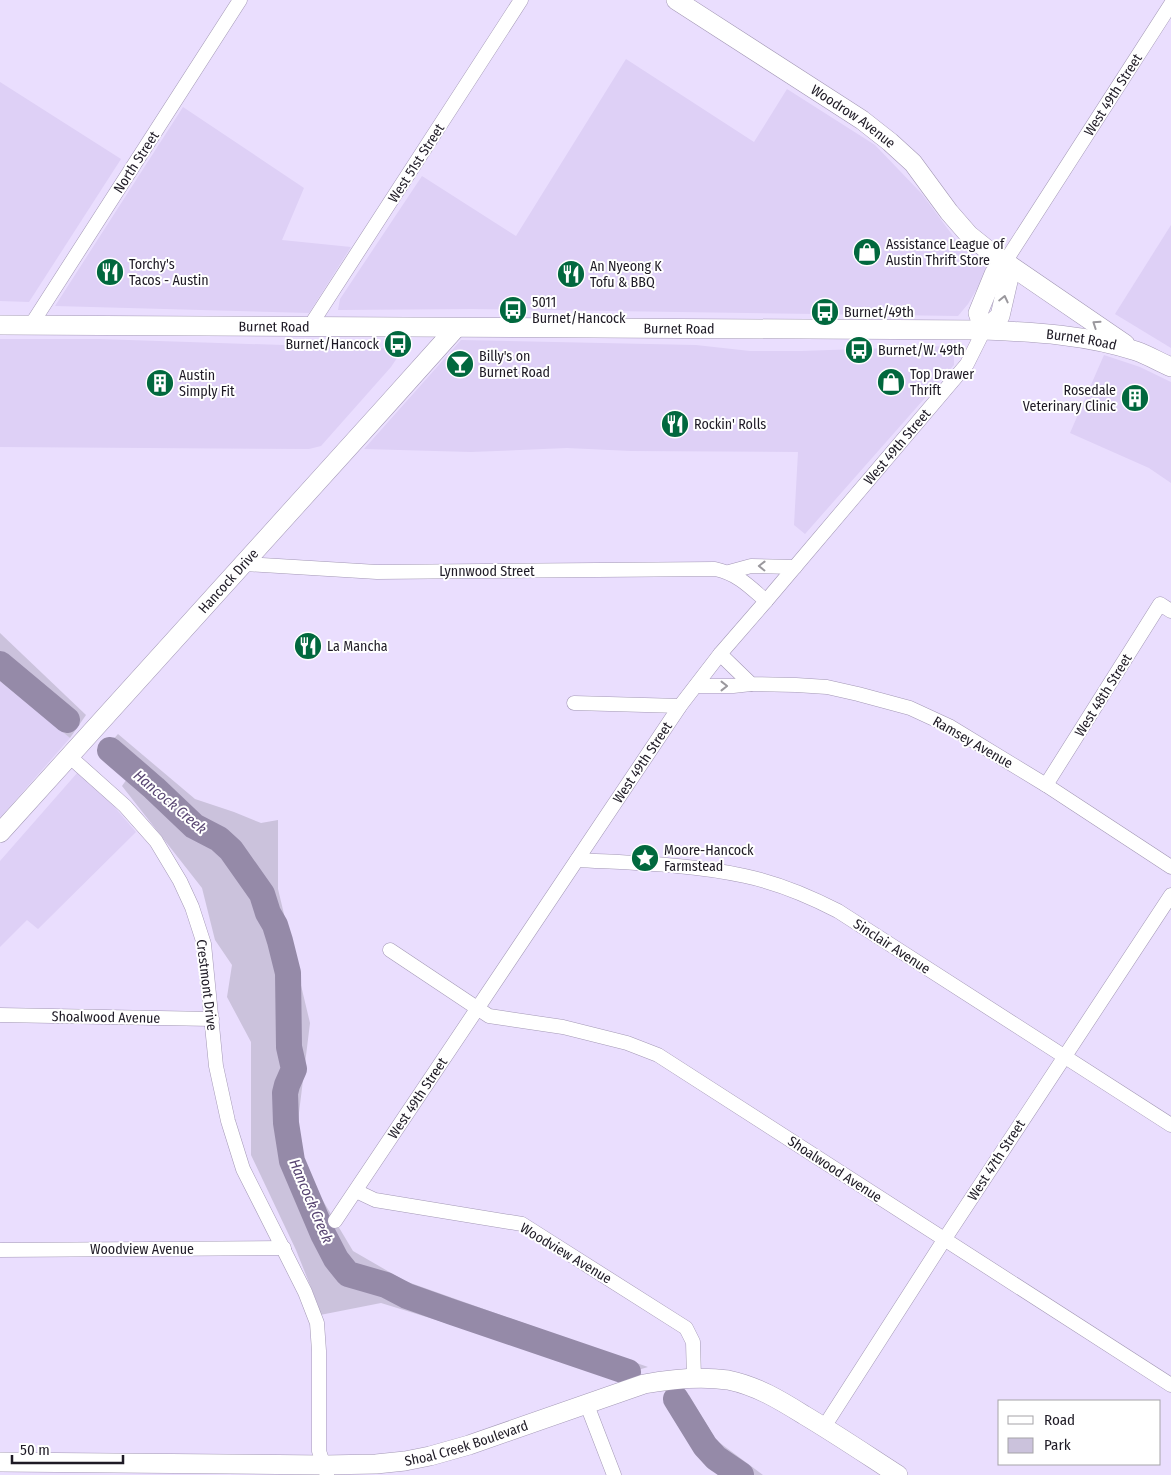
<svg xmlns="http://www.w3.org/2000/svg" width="1171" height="1475" font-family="'Fira Sans Condensed',sans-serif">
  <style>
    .built { fill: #ded0f6 }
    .green { fill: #cbc2dc }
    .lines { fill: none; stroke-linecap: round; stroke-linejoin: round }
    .river { stroke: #958aa8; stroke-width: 26 }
    .street-casing { stroke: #a398b5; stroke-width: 15 }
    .secondary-casing { stroke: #a398b5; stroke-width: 20 }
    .street { stroke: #fff; stroke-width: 14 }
    .secondary { stroke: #fff; stroke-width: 19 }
    .oneway { stroke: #9a989d }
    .labels { text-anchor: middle; stroke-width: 4; stroke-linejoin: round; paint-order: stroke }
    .street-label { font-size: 14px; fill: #1e1a25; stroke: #fff }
    .poi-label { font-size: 14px; fill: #1e1a25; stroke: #fff; text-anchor: start }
    .water-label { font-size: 15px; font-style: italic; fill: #574471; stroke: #fff }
  </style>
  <rect width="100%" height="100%" fill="#eadefe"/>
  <!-- built -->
  <g class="built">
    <polygon points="626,59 754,142 787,89 875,145 922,194 956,240 981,260 988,270 968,304 958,316 472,309 338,310 340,299 422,176 516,236"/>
    <polygon points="0,82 121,159 29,302 0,301"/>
    <polygon points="183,107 304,188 282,240 351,247 309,313 55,306"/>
    <polygon points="1171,225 1171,348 1115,314"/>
    <polygon points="0,339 99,339 403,349 391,367 321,446 309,449 0,447"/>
    <polygon points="461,340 696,345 750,351 801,351 946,346 954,354 954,365 805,534 794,525 798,452 631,451 567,448 471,452 364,449"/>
    <polygon points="1104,355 1140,367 1171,382 1171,483 1149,468 1070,433"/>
    <polygon points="0,681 70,738 0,818"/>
    <polygon points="78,772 100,790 136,832 38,929 27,920 0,947 0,861"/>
  </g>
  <!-- green -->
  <g class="green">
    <polygon points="0,633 86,715 70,738 0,681"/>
    <polygon points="118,734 195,799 234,812 261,823 278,820 278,889 310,1023 297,1129 307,1174 353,1251 405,1281 648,1367 611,1378 582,1365 381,1303 320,1315 318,1305 296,1250 251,1155 251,1042 227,997 232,965 215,940 202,888 122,786 129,776 103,751"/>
    <polygon points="689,1395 716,1440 763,1475 720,1475 692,1447 666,1404"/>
  </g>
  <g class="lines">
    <!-- river -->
    <g class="river">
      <polyline points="0,664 67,720"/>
      <polyline points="110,750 154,788 194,826 219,839 231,850 262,894 268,913 275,925 280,941 288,973 289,1047 294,1069 287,1085 285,1093 286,1123 292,1161 323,1234 336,1259 348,1274 386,1285 407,1296 452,1312 628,1372"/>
      <polyline points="676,1399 705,1446 716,1458 741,1475"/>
    </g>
    <defs>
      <g id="street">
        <path id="s1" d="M1005 262 1171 4"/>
        <polyline points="31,325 240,0"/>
        <polyline points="310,326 521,0"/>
        <path d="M245 564 377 572 715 569C738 574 749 586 766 601"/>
        <polyline points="729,572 751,566 795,567"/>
        <polyline points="720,654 751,684 796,685 827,687 858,694 910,708 949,726 1046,785 1171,867"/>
        <polyline points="696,686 733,686 751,684"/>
        <polyline points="574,703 680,706"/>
        <polyline points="69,756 125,806 156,841 180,881 192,907 204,944 216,1066 228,1121 243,1169 305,1292 317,1323 319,1351 319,1451 327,1475"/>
        <polyline points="1046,785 1160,604 1171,611"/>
        <path d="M577 860C633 863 691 864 745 876 778 883 809 896 838 911L1171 1125"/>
        <polyline points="390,950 489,1016 563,1027 627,1043 658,1055 1171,1385"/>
        <polyline points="0,1015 212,1019"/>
        <polyline points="356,1191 375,1200 522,1224 686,1328 693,1342 694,1378"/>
        <path id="s2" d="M335 1221 680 706 720 654 766 601 967 364 984 330"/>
        <polyline points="0,1250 284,1248"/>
        <polyline points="587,1405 614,1475"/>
        <polyline points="824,1427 944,1240 1171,895"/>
      </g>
      <g id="secondary">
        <path id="s3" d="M676 0 862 120 890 142 913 163 949 212 969 235 989 251 1125 344"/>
        <path id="s4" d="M0 325 984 330C1035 332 1087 335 1136 351 1148 355 1159 362 1171 367"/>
        <polyline points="984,330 1000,316 1009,277 1005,262"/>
        <polyline points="984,330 978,313 994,274 1005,262"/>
        <path id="s5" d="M0 833C152 664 305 497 456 328"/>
        <path id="s6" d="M0 1462 324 1465 376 1464 405 1461 430 1456 469 1445 644 1384C671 1379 700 1376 728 1380 757 1386 780 1400 804 1415 836 1434 867 1455 898 1475"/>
      </g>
    </defs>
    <!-- street casing -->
    <use href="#street" class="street-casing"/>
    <!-- secondary casing -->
    <use href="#secondary" class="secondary-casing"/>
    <!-- street -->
    <use href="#street" class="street"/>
    <!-- secondary -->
    <use href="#secondary" class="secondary"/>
  </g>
  <!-- one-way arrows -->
  <defs><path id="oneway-chevron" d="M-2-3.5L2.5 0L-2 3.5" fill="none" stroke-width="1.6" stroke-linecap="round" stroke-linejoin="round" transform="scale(1.25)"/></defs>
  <g class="oneway">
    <use href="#oneway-chevron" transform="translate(1004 299) rotate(-77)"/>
    <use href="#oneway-chevron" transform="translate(1096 324) rotate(-146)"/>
    <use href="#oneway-chevron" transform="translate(762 566) rotate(-179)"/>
    <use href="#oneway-chevron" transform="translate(724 686)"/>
  </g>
  <!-- icons -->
  <defs>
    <symbol id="shop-disc" viewBox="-11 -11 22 22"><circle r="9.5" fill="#01683e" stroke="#fff"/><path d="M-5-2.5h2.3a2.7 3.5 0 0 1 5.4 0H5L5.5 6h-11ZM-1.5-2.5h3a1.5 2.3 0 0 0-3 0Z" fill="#fff"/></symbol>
    <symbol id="restaurant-disc" viewBox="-11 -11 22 22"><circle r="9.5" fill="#01683e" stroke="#fff"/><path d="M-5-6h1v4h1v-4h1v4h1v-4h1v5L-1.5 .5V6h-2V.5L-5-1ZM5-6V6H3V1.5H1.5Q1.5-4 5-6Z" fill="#fff"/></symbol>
    <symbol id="bus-disc" viewBox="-11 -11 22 22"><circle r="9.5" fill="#01683e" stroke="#fff"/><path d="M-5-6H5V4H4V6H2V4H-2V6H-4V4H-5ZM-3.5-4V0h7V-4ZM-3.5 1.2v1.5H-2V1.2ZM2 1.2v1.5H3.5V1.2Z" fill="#fff"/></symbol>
    <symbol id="bar-disc" viewBox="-11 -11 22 22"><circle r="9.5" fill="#01683e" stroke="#fff"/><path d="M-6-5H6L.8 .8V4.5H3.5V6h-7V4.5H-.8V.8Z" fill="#fff"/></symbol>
    <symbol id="building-disc" viewBox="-11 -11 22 22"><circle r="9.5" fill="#01683e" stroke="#fff"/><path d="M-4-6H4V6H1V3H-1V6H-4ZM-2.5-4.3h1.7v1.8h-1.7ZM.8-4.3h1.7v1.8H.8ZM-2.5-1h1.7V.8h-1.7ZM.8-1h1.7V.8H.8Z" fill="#fff"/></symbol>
    <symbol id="sight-disc" viewBox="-11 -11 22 22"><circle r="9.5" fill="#01683e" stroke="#fff"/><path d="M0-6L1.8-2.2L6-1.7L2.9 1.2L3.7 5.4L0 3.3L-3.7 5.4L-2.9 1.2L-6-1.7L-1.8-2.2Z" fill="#fff"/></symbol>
  </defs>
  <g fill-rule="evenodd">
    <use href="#shop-disc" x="851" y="236" width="32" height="32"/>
    <use href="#restaurant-disc" x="94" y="256" width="32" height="32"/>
    <use href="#restaurant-disc" x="555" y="258" width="32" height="32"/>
    <use href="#bus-disc" x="497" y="294" width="32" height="32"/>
    <use href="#bus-disc" x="809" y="296" width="32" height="32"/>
    <use href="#bus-disc" x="382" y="328" width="32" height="32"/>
    <use href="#bus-disc" x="843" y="334" width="32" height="32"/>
    <use href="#bar-disc" x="444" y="348" width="32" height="32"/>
    <use href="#shop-disc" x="875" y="366" width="32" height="32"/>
    <use href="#building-disc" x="144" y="367" width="32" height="32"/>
    <use href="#building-disc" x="1119" y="382" width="32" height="32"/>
    <use href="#restaurant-disc" x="659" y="408" width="32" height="32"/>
    <use href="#restaurant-disc" x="292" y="630" width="32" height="32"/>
    <use href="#sight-disc" x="629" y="842" width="32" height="32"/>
  </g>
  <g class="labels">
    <!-- street labels -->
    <g class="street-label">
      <text dy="5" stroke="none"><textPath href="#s1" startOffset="199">West 49th Street</textPath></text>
      <text dy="5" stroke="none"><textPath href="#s3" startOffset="212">Woodrow Avenue</textPath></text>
      <text transform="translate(136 162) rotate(-57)" y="5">North Street</text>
      <text transform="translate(416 163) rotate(-57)" y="5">West 51st Street</text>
      <text dy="5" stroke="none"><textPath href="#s4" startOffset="274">Burnet Road</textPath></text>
      <text dy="5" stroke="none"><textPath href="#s4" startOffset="679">Burnet Road</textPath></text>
      <text dy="5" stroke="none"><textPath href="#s4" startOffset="1082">Burnet Road</textPath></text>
      <text dy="5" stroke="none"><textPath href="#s2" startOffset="958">West 49th Street</textPath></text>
      <text x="487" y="576">Lynnwood Street</text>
      <text dy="5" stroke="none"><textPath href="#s5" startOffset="340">Hancock Drive</textPath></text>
      <text transform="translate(1103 695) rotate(-58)" y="5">West 48th Street</text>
      <text transform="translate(973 742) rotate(30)" y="5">Ramsey Avenue</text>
      <text dy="5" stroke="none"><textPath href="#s2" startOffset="552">West 49th Street</textPath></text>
      <text transform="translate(892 946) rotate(33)" y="5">Sinclair Avenue</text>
      <text transform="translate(207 985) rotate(83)" y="5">Crestmont Drive</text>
      <text transform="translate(106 1017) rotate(1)" y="5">Shoalwood Avenue</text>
      <text dy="5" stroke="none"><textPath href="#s2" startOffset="148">West 49th Street</textPath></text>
      <text transform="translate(996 1160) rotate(-57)" y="5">West 47th Street</text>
      <text transform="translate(835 1169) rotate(33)" y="5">Shoalwood Avenue</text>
      <text x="142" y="1254">Woodview Avenue</text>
      <text transform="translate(566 1253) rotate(31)" y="5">Woodview Avenue</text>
      <text dy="5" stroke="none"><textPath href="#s6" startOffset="469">Shoal Creek Boulevard</textPath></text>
    </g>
    <!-- poi labels -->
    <g class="poi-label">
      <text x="886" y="249">Assistance League of<tspan x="886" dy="16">Austin Thrift Store</tspan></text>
      <text x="129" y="269">Torchy's<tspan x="129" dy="16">Tacos - Austin</tspan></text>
      <text x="590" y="271">An Nyeong K<tspan x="590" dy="16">Tofu &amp; BBQ</tspan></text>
      <text x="532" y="307">5011<tspan x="532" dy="16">Burnet/Hancock</tspan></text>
      <text x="844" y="317">Burnet/49th</text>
      <text x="379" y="349" text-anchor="end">Burnet/Hancock</text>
      <text x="878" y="355">Burnet/W. 49th</text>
      <text x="479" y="361">Billy's on<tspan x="479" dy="16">Burnet Road</tspan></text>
      <text x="910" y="379">Top Drawer<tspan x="910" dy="16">Thrift</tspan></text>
      <text x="179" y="380">Austin<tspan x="179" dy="16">Simply Fit</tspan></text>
      <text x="1116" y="395" text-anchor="end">Rosedale<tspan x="1116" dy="16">Veterinary Clinic</tspan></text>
      <text x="694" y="429">Rockin' Rolls</text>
      <text x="327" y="651">La Mancha</text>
      <text x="664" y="855">Moore-Hancock<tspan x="664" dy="16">Farmstead</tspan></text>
    </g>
    <!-- water labels -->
    <g class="water-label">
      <text transform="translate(170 802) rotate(40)" y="5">Hancock Creek</text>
      <text transform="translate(311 1201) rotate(67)" y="5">Hancock Creek</text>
    </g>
  </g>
  <!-- legend -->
  <rect x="998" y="1400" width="162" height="65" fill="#ffffff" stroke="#a5a3a8"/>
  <rect x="1008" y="1416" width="25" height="8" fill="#ffffff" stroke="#a5a3a8"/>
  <text x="1044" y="1425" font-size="15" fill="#1e1a25">Road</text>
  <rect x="1008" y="1438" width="25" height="15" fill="#cbc2dc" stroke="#a5a3a8"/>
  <text x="1044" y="1450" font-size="15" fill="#1e1a25">Park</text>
  <!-- scale -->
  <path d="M12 1455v8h111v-8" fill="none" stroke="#1e1a25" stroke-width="2.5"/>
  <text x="20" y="1455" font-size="15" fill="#1e1a25" stroke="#ffffff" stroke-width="4" paint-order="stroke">50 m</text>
</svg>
